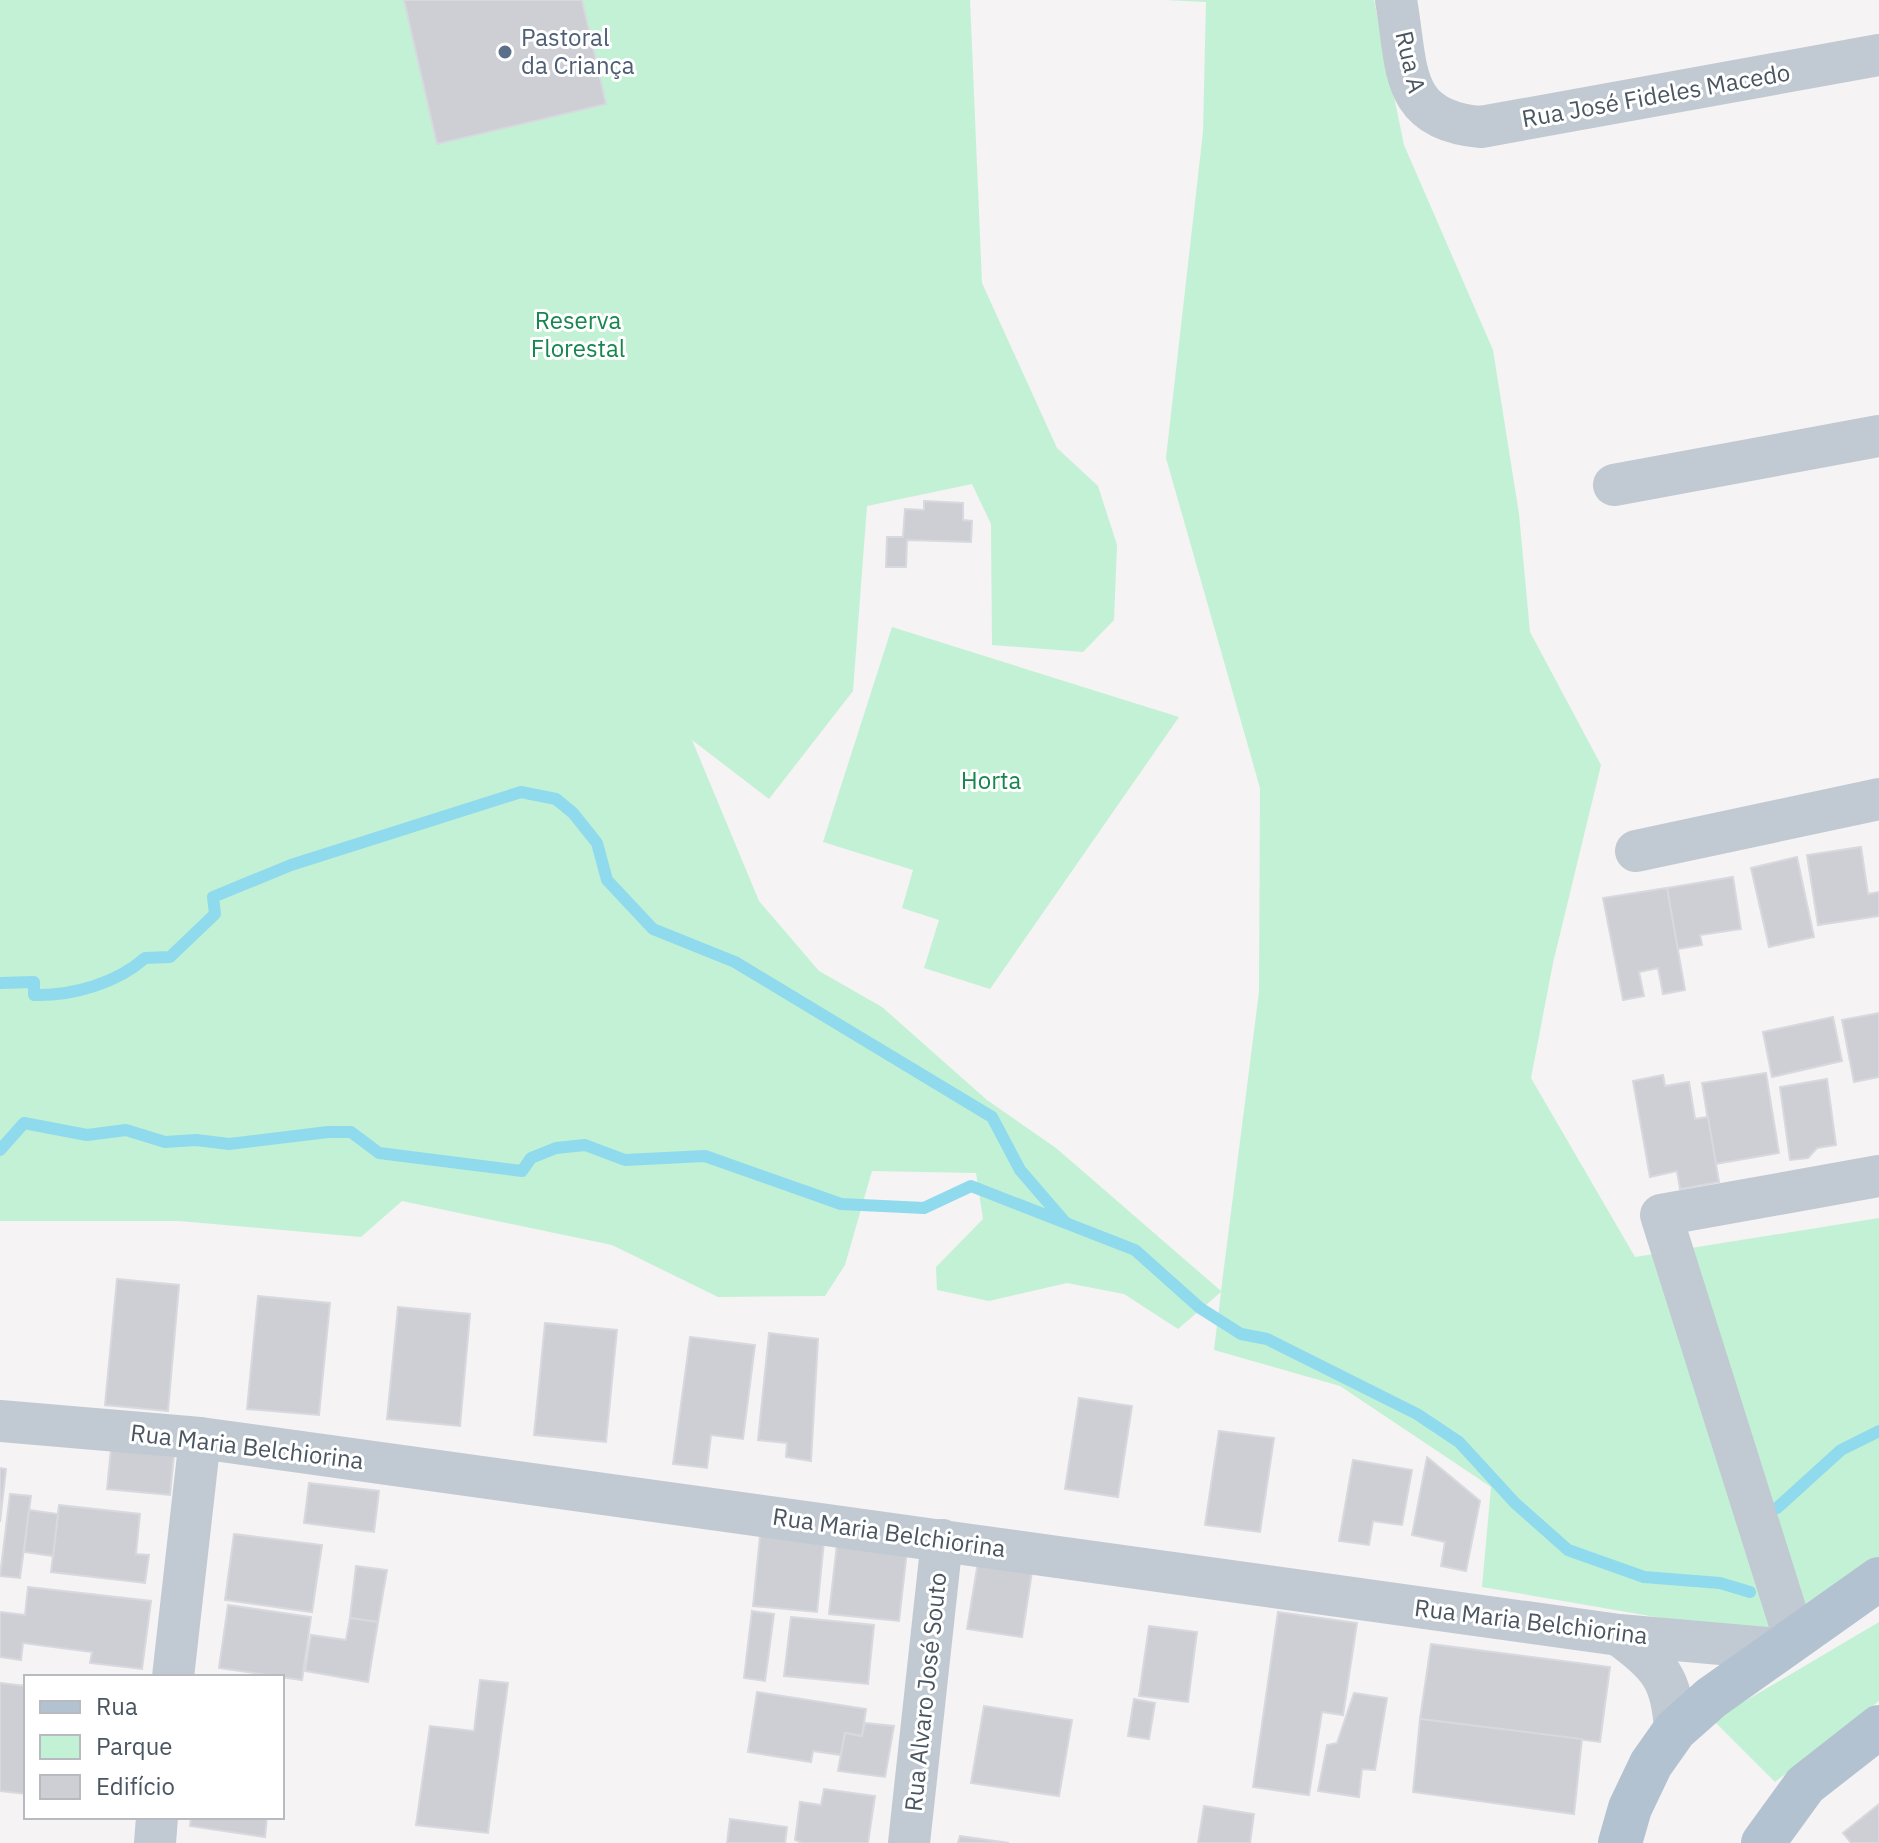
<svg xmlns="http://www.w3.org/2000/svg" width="1879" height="1843" font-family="'IBM Plex Sans',sans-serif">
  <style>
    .green { fill: #c3f1d5 }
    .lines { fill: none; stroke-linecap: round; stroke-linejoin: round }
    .stream { stroke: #90daee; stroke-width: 12 }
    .building { fill: #cdcfd5; stroke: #d7d9de; stroke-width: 2 }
    .minor { stroke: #c1cad2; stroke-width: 42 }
    .major { stroke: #b3c2d1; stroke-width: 44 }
    .service-dot { fill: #5c6f8a; stroke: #fff; stroke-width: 3 }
    .labels { text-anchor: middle; stroke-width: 6; stroke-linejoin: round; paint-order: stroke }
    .service-label { font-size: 24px; fill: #4e5e75; stroke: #fff; text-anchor: start }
    .street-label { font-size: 24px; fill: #4a5661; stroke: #fff }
    .park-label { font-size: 24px; fill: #17864f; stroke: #fff }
  </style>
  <rect width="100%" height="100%" fill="#f5f3f3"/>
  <!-- green -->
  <g class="green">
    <polygon points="0,0 970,0 982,283 1057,448 1098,486 1117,545 1114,620 1083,652 992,645 991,524 972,484 867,506 853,691 769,799 692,740 759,901 819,971 882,1007 987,1100 1056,1148 1221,1291 1259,992 1260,788 1166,458 1203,132 1206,2 1165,0 1374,0 1404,145 1493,350 1519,514 1530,632 1601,765 1553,963 1531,1078 1635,1257 1879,1218 1879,1559 1766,1636 1482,1587 1491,1487 1340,1386 1214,1350 1221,1292 1178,1329 1124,1294 1067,1283 989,1301 937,1290 936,1267 983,1219 976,1173 872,1171 845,1265 825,1296 718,1297 612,1245 402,1201 361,1237 179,1221 0,1221"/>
    <polygon points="892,627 1179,717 990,989 924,968 939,920 902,908 913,870 823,842"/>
    <polygon points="1879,1622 1879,1701 1775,1782 1713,1720"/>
  </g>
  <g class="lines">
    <!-- stream -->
    <g class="stream">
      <path d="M0 983 34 982V995C73 996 117 983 145 958L170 957 215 914 213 897 291 865 521 792 556 799 573 813 597 843 607 880 653 929 735 962 992 1117 1020 1170 1064 1221"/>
      <polyline points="0,1150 24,1123 87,1135 126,1130 165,1142 196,1140 229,1144 328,1132 351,1132 379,1153 522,1171 531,1158 556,1148 585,1145 625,1160 705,1156 841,1204 924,1208 971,1186 1135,1250 1200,1308 1241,1334 1267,1339 1417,1414 1459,1442 1515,1503 1568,1550 1644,1577 1720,1583 1750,1592"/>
      <polyline points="1777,1508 1841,1450 1879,1431"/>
    </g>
  </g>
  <!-- building -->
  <g class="building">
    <polygon points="404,0 582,0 606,104 437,144"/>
    <polygon points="924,501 963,503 963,520 972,521 971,542 907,540 906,567 886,567 887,537 903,537 905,509 924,510"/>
    <polygon points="1861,847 1868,894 1879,892 1879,916 1818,925 1807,855"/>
    <polygon points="1797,857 1814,937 1769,947 1751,868"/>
    <polygon points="1733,877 1741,929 1700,935 1702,945 1677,949 1667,888"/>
    <polygon points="1667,888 1685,990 1663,994 1658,968 1639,972 1644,996 1623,1000 1603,898"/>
    <polygon points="1879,1013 1879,1077 1854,1082 1842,1020"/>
    <polygon points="1833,1017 1842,1061 1772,1077 1763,1032"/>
    <polygon points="1766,1073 1779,1153 1715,1164 1702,1083"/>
    <polygon points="1663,1075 1665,1086 1689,1082 1695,1119 1708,1117 1719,1182 1680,1189 1677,1171 1650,1177 1633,1081"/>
    <polygon points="1827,1079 1836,1145 1817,1148 1808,1158 1790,1160 1780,1087"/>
    <polygon points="117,1279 179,1285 168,1411 105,1405"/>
    <polygon points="258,1296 330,1303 319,1415 247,1409"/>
    <polygon points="398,1307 470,1314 460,1426 387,1419"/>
    <polygon points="545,1323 617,1330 606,1442 534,1435"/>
    <polygon points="769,1333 818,1339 811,1461 786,1457 787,1443 758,1440"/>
    <polygon points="690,1337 755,1345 743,1439 711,1435 707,1468 673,1464"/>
    <polygon points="1079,1398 1132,1406 1118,1497 1065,1489"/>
    <polygon points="1219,1431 1274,1438 1260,1532 1205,1525"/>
    <polygon points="112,1439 175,1445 170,1495 107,1489"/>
    <polygon points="1427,1457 1480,1501 1466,1571 1441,1566 1445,1542 1412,1535"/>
    <polygon points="1353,1460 1412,1470 1402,1525 1373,1521 1369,1545 1339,1541"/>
    <polygon points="0,1468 6,1469 0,1522"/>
    <polygon points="309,1483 379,1491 374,1532 304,1523"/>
    <polygon points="10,1494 31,1496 20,1578 0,1576"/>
    <polygon points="59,1505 140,1514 136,1554 149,1555 145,1583 51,1572"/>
    <polygon points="29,1510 58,1514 53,1556 24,1552"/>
    <polygon points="234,1534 322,1545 312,1612 225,1600"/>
    <polygon points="760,1536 824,1541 817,1612 753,1606"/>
    <polygon points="837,1544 907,1551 899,1621 829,1614"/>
    <polygon points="979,1556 1033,1565 1022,1637 967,1629"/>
    <polygon points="356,1566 387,1570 378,1622 350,1618"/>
    <polygon points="28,1587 151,1601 142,1669 90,1663 92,1652 23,1643 21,1660 0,1657 0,1612 25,1615"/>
    <polygon points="228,1605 311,1617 302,1680 219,1668"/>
    <polygon points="752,1611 774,1614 765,1681 744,1678"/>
    <polygon points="1278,1612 1357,1623 1343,1715 1322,1712 1309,1795 1253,1787"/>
    <polygon points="791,1617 874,1625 868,1684 784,1676"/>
    <polygon points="350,1618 378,1622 368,1682 305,1671 311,1635 346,1640"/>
    <polygon points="1149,1626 1197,1632 1188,1702 1139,1696"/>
    <polygon points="1431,1644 1610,1667 1600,1742 1420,1719"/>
    <polygon points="480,1680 508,1683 488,1833 416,1825 430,1726 474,1731"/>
    <polygon points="0,1683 26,1686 26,1794 0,1791"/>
    <polygon points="757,1692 866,1709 862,1736 845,1733 841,1755 813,1751 811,1762 748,1752"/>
    <polygon points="1354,1693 1387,1698 1375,1770 1362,1769 1359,1797 1318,1791 1327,1745 1337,1743"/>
    <polygon points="1134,1699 1155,1703 1149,1739 1128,1736"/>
    <polygon points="984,1706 1072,1720 1059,1796 971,1783"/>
    <polygon points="1420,1719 1582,1739 1574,1814 1413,1792"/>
    <polygon points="865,1723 894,1726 885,1777 838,1771 845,1733 862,1736"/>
    <polygon points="824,1789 875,1796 868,1843 802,1843 795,1840 800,1802 821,1805"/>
    <polygon points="1879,1804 1879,1843 1851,1843 1843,1833"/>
    <polygon points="1204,1806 1254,1814 1250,1843 1198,1843"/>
    <polygon points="191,1817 267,1817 265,1837 190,1826"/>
    <polygon points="730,1819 787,1827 785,1843 727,1843"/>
    <polygon points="960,1836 1009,1843 958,1843"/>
  </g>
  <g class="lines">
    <!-- minor -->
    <g class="minor">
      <path d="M1396 0C1408 67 1398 120 1481 127L1879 55"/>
      <polyline points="1614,485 1879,436"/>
      <polyline points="1636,851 1879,799"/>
      <polyline points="0,1421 200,1438 1619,1635 1778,1649"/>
      <path d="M1619 1635C1660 1666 1672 1678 1675 1730"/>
      <polyline points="1794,1637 1661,1215 1879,1176"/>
      <polyline points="173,1677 200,1438"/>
      <polyline points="155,1843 157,1817"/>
      <polyline points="909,1843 942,1540"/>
    </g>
    <!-- major -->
    <g class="major">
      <polyline points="1620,1843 1630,1808 1651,1764 1675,1730 1711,1698 1879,1579"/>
      <polyline points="1763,1843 1805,1785 1879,1727"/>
    </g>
  </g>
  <!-- markers -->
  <circle class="service-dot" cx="505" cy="52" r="8"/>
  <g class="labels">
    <!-- service labels -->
    <g class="service-label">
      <text x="521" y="46">Pastoral<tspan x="521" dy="28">da Criança</tspan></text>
    </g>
    <!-- street labels -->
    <g class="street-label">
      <text transform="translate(1410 62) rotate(77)" y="8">Rua A</text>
      <text transform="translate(1656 96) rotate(-10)" y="8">Rua José Fideles Macedo</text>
      <text transform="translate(247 1447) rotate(7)" y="8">Rua Maria Belchiorina</text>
      <text transform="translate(889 1533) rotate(8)" y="8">Rua Maria Belchiorina</text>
      <text transform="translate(1531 1622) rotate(7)" y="8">Rua Maria Belchiorina</text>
      <text transform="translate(926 1692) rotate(-84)" y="8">Rua Alvaro José Souto</text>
    </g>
    <!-- park labels -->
    <g class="park-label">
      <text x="578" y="329">Reserva<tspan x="578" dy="28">Florestal</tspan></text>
      <text x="991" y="789">Horta</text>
    </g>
  </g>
  <!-- legend -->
  <rect x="24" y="1675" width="260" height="144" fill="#ffffff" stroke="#b7bbc0" stroke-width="2"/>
  <rect x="40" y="1701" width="40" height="12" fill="#b3c2d1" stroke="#b7bbc0" stroke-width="2"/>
  <text x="96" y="1715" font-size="24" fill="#4a5661">Rua</text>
  <rect x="40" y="1735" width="40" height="24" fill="#c3f1d5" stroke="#b7bbc0" stroke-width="2"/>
  <text x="96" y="1755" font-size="24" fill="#4a5661">Parque</text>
  <rect x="40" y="1775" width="40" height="24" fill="#cdcfd5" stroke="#b7bbc0" stroke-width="2"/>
  <text x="96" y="1795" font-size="24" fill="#4a5661">Edifício</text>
</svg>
